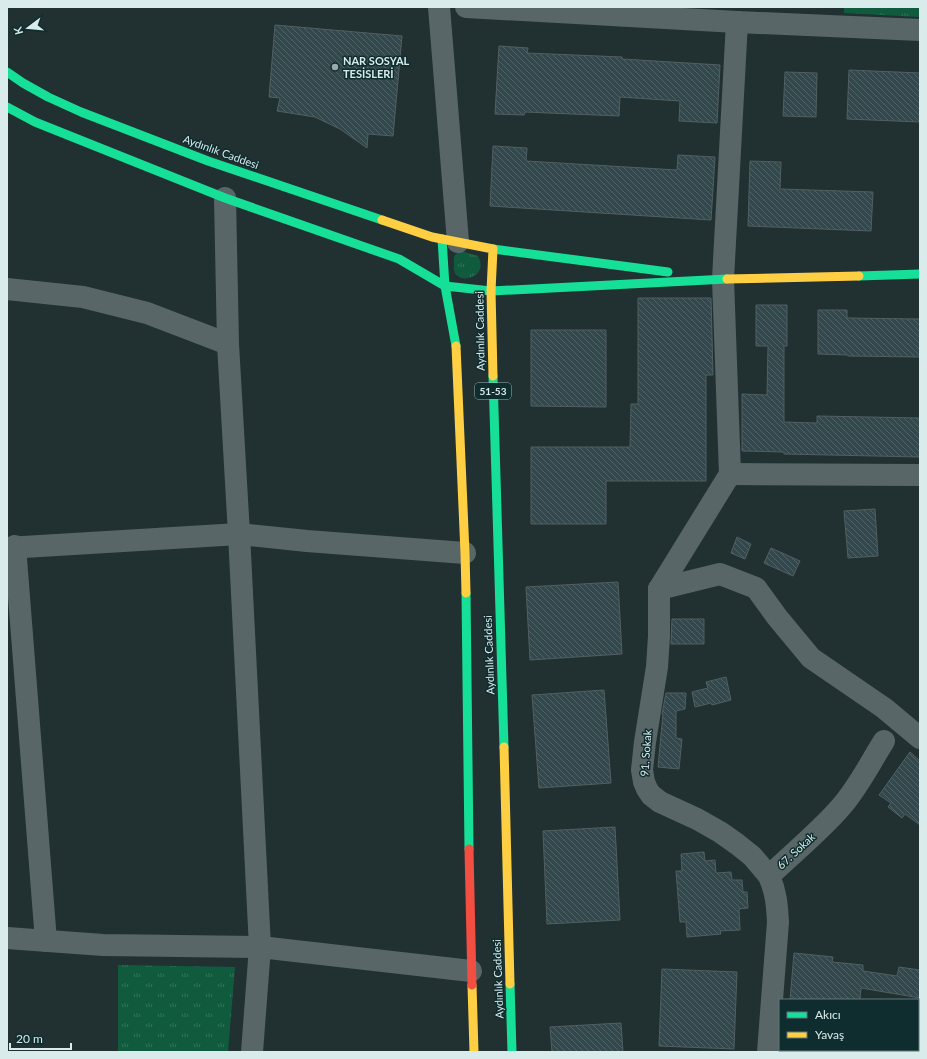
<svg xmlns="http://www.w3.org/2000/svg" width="927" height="1059" font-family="Lato,sans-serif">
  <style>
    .grass { fill: url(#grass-tufts) }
    .building { fill: url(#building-back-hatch); stroke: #525f62 }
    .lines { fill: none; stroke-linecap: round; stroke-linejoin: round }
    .street { stroke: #596667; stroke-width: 22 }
    .fast { stroke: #16e098; stroke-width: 9 }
    .slow { stroke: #ffcf43; stroke-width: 9 }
    .jam { stroke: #f24e42; stroke-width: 9 }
    .poi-dot { fill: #99aaab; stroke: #0f2d2f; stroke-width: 1.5 }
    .labels { text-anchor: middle; stroke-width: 3; stroke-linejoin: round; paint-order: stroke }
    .shield { fill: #0f2d2f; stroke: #9db2b3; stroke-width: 1 }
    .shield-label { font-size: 10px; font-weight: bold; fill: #daebec }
    .poi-label { font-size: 11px; font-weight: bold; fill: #daebec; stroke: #0f2d2f; text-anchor: start }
    .street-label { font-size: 11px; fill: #daebec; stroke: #0f2d2f }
  </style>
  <defs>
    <pattern id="grass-tufts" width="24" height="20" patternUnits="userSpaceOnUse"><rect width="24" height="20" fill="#105b3e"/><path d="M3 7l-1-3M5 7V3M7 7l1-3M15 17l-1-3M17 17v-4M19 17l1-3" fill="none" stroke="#32735a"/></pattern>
    <pattern id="building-back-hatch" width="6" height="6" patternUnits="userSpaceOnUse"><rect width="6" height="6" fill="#32484c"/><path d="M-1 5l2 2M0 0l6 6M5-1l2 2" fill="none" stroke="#4f6366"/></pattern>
  </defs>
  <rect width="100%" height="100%" fill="#213132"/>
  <!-- grass -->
  <g class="grass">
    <polygon points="844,7 920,7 920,17 844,13"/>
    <path d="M461 251 478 256C490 278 457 286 454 270 453 268 454 266 454 264 453 256 454 255 461 251Z"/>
    <polygon points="118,965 235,967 228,1052 118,1052"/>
  </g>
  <!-- building -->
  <g class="building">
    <polygon points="275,25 402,36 393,136 368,134 367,148 340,129 315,117 277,111 280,98 269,97"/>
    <polygon points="499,46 528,48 527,53 622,57 622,59 720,65 717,123 679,121 680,101 620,97 619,116 525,112 524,115 495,114"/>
    <polygon points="849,70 920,73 920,122 847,119"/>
    <polygon points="785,72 817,73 816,117 783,116"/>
    <polygon points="493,146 527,148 526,161 677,170 678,155 715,157 711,220 490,206"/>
    <polygon points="750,161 781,162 780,189 873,192 871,231 748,226"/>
    <polygon points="638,298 711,298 713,375 706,375 706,481 606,481 606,524 531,524 531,447 630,447 631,404 638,404"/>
    <polygon points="756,305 787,305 787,346 784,346 784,422 817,423 817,416 920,418 920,457 784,454 784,452 742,451 742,394 767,395 768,346 756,346"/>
    <polygon points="818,310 847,310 847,318 920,319 920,357 848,356 848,355 818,354"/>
    <polygon points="531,330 606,330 606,407 531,406"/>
    <polygon points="875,509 878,556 848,558 844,511"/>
    <polygon points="737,537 751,544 745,559 731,553"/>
    <polygon points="771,548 800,561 793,576 764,563"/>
    <polygon points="618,582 622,654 530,660 526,587"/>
    <polygon points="672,619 704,619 704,644 671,644"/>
    <polygon points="726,677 731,700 712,705 711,703 695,707 692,692 708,688 706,682"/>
    <polygon points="604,690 611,783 539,788 532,695"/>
    <polygon points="666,693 686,693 685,709 676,711 676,738 682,739 679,769 658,767 663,714 662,714"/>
    <polygon points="910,752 920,761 920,825 905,814 902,818 888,807 891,803 879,795"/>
    <polygon points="615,827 620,920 547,924 543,831"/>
    <polygon points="704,852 705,861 715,860 716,873 731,872 732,880 742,880 743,892 747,892 748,908 739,909 740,930 720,931 721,934 687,937 686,922 680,922 676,871 682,871 681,854"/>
    <polygon points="794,953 833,957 832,962 863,965 863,971 897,976 899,967 920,970 920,998 861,988 860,1000 790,1000"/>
    <polygon points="662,969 737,972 734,1049 659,1046"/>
    <polygon points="621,1023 623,1052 552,1052 550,1027"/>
  </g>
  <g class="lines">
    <!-- street -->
    <g class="street">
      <polyline points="439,7 458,242"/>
      <polyline points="466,7 737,22 920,30"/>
      <polyline points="225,198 228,344 239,534 260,947 252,1052"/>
      <polyline points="7,289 83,297 147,313 228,344"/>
      <polyline points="730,474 920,475"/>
      <polyline points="15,546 46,941"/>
      <polyline points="7,548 239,534 307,541 465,553"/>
      <polyline points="659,589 730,474 723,279 737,22"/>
      <polyline points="659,589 659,636 657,667 645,742 642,770 644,782 647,789 651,795 660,802 697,819 720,832 737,844 752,856 769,876"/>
      <polyline points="659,589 720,574 756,588 777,617 811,658 884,708 920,738"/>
      <polyline points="7,938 103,945 260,947 471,971"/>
      <path d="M768 1052 778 922C777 904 776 892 769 876 793 853 819 832 840 808 858 788 870 763 884 741"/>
    </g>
    <!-- fast -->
    <g class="fast">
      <polyline points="7,72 23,83 48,97 81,112 208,161 382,220"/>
      <polyline points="7,107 35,122 225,198 399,259 445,286 456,346"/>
      <polyline points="442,239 445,286"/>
      <polyline points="493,249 668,272"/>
      <polyline points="859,276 920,274"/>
      <polyline points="445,286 491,291 727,279"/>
      <polyline points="493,376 504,747"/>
      <polyline points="466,593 469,849"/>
      <polyline points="510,984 512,1052"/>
    </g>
    <!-- slow -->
    <g class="slow">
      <polyline points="382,220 432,237 493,249 491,291 493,376"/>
      <polyline points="727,279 859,276"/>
      <polyline points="456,346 465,553 466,593"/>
      <polyline points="504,747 510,984"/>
      <polyline points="472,985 474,1052"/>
    </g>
    <!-- jam -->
    <polyline class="jam" points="469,849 472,985"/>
  </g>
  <!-- markers -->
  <circle class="poi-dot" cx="335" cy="67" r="4"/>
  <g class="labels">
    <!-- shield labels -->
    <rect class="shield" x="475" y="383" width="36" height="16" rx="3"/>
    <g class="shield-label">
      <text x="493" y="395">51-53</text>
    </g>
    <!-- poi labels -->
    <g class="poi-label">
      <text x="343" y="65">NAR SOSYAL<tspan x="343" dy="13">TESİSLERİ</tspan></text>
    </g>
    <!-- street labels -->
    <g class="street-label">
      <text transform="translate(221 152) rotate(20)" y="4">Aydınlık Caddesi</text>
      <text transform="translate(480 331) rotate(-91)" y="4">Aydınlık Caddesi</text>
      <text transform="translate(489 655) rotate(-92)" y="4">Aydınlık Caddesi</text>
      <text transform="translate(646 753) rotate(-86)" y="4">91. Sokak</text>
      <text transform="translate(796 851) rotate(-43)" y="4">67. Sokak</text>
      <text transform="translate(498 979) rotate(-92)" y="4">Aydınlık Caddesi</text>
    </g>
  </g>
  <!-- border -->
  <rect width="927" height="1059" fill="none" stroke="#daebec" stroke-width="16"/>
  <!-- legend -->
  <rect x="779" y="999" width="140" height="52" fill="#0f2d2f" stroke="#60797b"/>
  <rect x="787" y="1012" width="20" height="6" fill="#16e098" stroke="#60797b"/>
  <text x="815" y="1019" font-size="12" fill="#daebec">Akıcı</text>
  <rect x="787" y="1032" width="20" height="6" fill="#ffcf43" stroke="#60797b"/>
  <text x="815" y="1039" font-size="12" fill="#daebec">Yavaş</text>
  <!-- north arrow -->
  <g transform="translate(28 28) rotate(254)" stroke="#0f2d2f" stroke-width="3" paint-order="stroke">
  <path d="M0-3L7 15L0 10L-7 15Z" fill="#daebec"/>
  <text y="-6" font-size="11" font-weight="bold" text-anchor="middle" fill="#daebec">K</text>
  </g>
  <!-- scale -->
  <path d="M10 1043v6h61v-6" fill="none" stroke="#daebec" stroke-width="2"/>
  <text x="16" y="1043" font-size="12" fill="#daebec" stroke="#0f2d2f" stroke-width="3" paint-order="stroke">20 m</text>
</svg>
